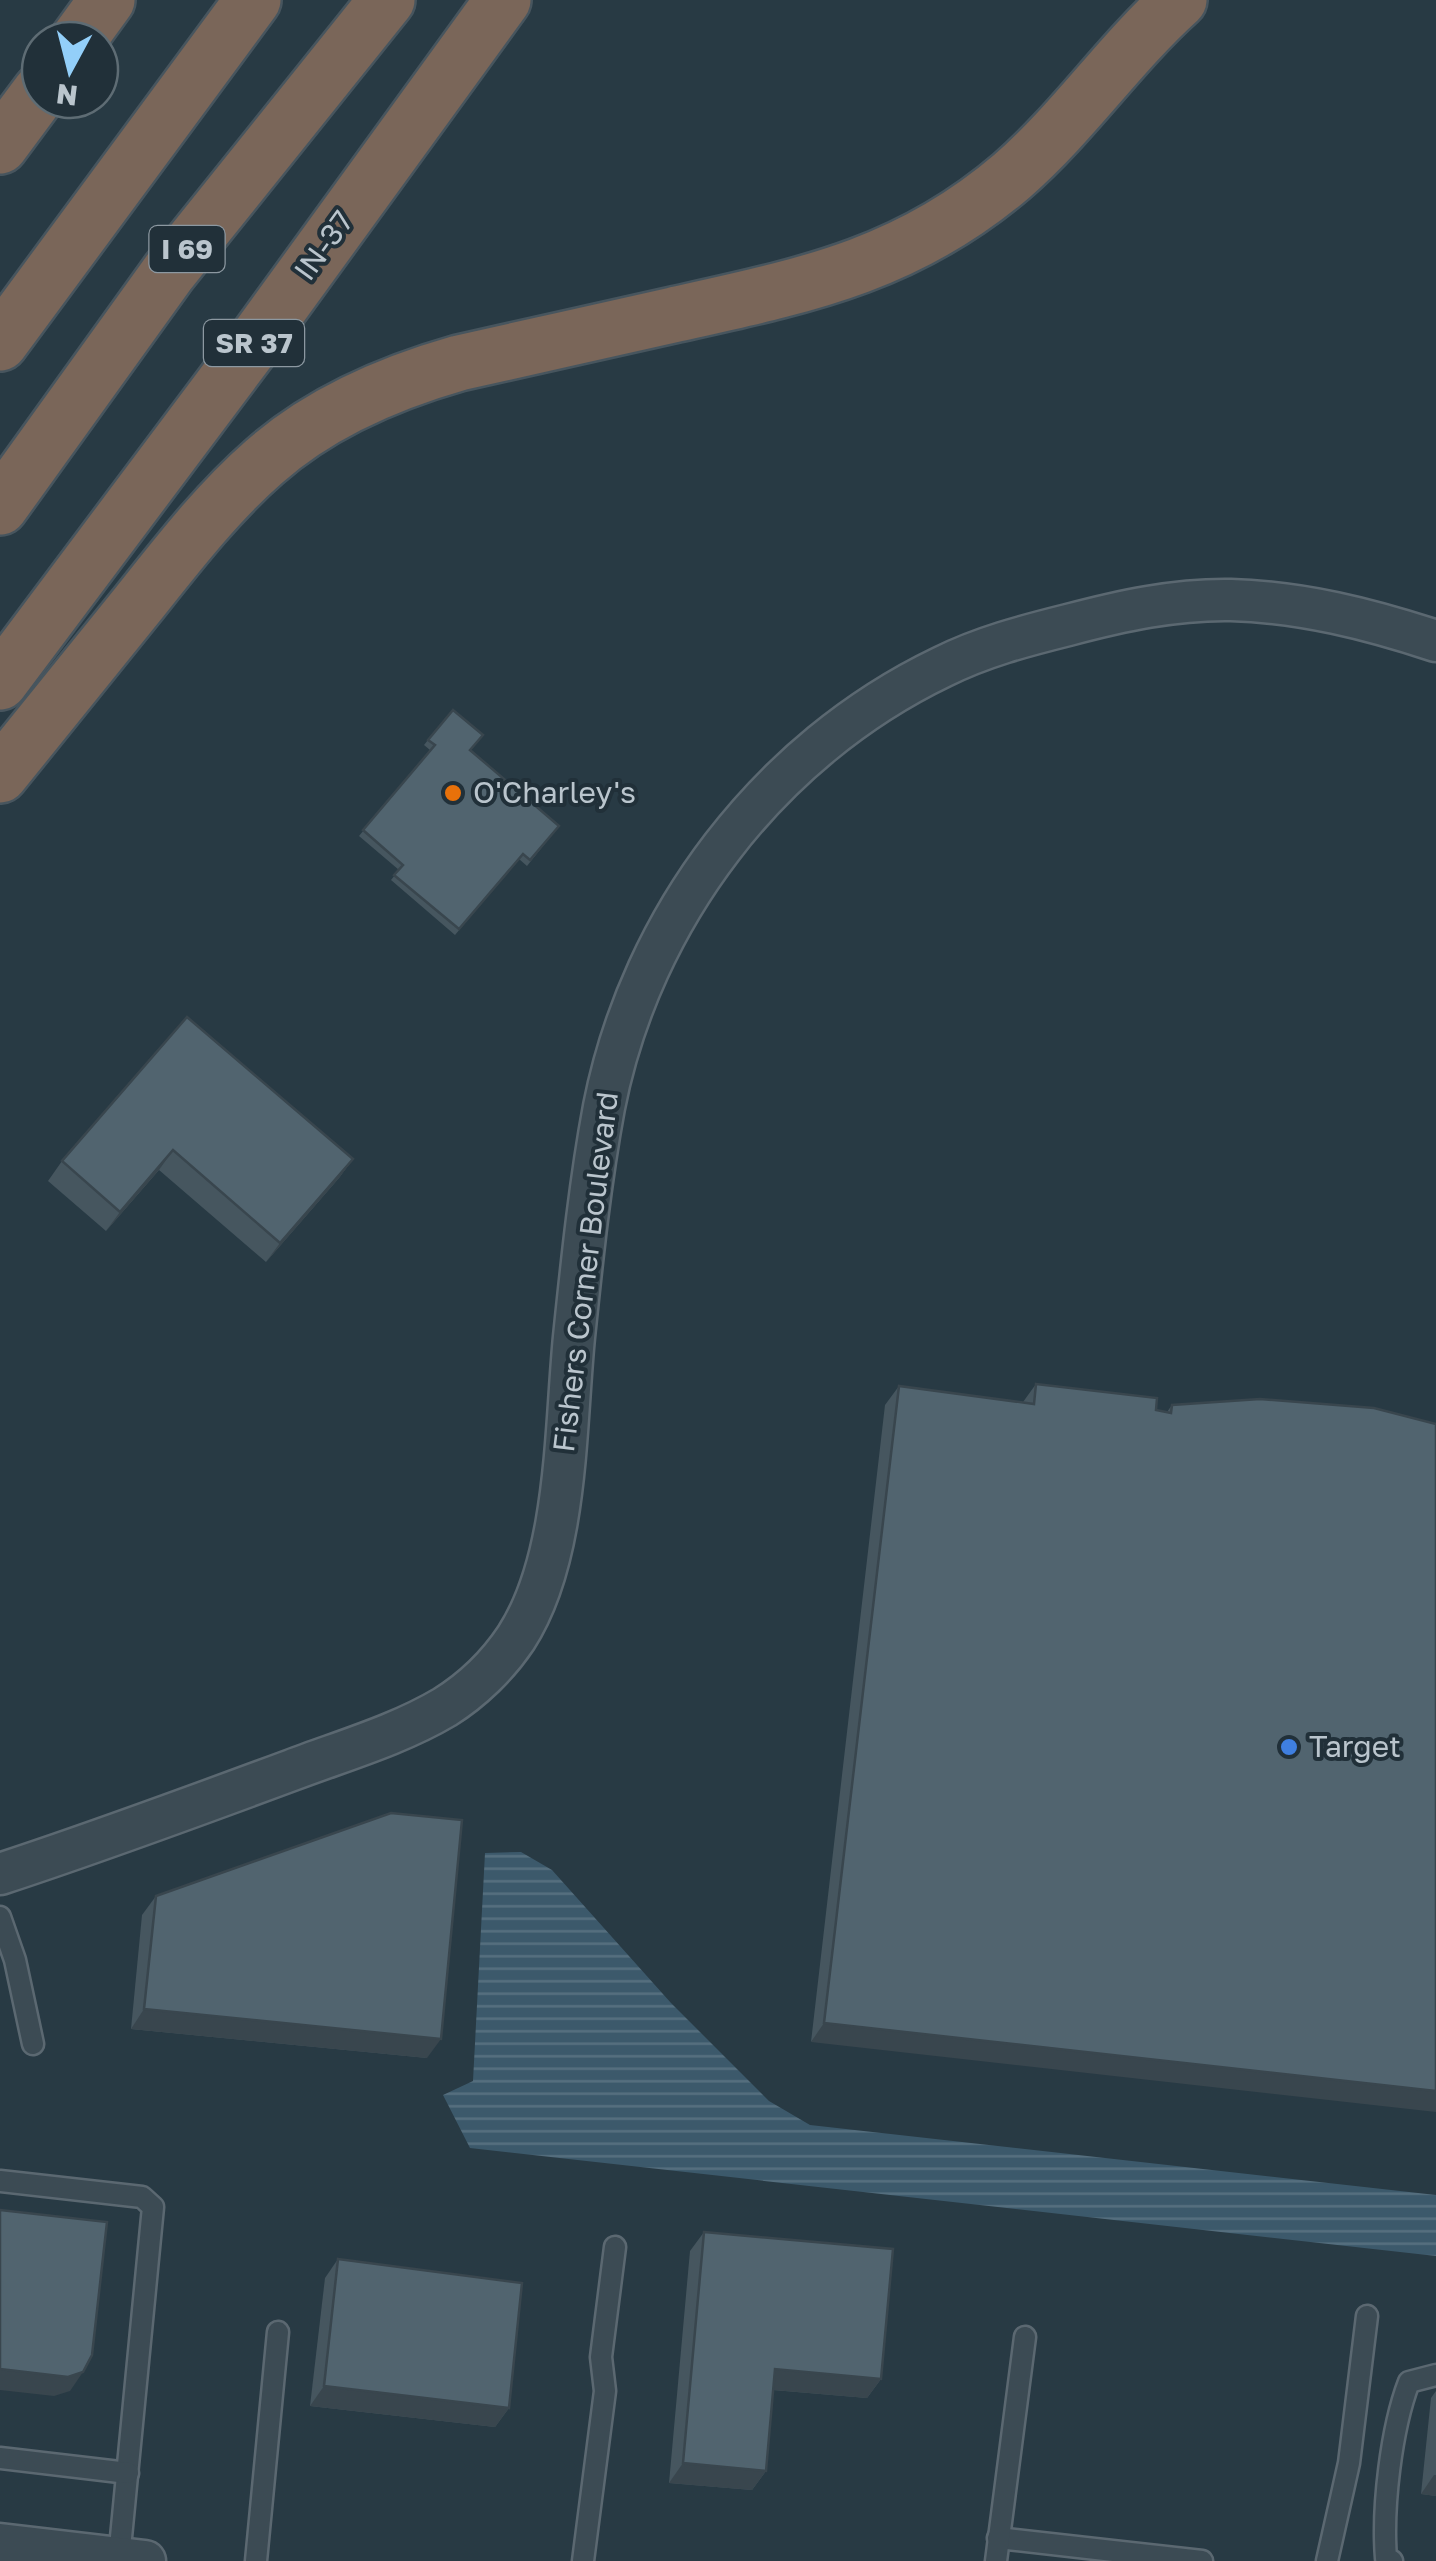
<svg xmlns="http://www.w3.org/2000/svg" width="1436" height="2561" font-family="'Golos Text',sans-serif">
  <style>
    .water { fill: url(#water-rules) }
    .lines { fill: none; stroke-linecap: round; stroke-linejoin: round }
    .lane-casing { stroke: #5b6871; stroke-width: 25 }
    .street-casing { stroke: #5b6871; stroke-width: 45 }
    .highway-casing { stroke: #47555e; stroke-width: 60 }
    .lane { stroke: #3c4b54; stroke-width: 20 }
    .street { stroke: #3c4b54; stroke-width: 40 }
    .highway { stroke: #7a6659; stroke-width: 55 }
    .wall { fill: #46565f }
    .shaded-wall { fill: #39464e }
    .building { fill: #51646f; stroke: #39464e; stroke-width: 2.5 }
    .food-dot { fill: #e8710a; stroke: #213039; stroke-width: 4 }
    .shop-dot { fill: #3f7fe0; stroke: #213039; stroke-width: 4 }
    .labels { text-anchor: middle; stroke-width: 8; stroke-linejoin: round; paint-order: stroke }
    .shield { fill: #213039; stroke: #8c98a1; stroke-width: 2.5 }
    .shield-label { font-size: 28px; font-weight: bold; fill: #bac5cd }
    .street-label { font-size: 30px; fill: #bac5cd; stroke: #213039 }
    .poi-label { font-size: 30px; fill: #bac5cd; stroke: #213039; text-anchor: start }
  </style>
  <defs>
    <pattern id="water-rules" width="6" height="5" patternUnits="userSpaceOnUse" patternTransform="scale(2.5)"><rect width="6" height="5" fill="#3c596b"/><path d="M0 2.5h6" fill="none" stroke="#566f7f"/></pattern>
  </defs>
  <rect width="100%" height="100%" fill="#283a44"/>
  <!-- water -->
  <polygon class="water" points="521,1852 552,1870 671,2003 769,2101 810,2125 1436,2195 1436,2256 470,2148 443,2095 473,2081 485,1853"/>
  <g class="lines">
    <defs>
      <g id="lane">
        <polyline points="0,1917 15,1960 33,2044"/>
        <polyline points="0,2181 142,2197 153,2207 119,2558"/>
        <polyline points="0,2458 128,2473"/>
        <polyline points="998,2538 1202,2561"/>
        <polyline points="256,2561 278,2332"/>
        <polyline points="583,2561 605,2391 601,2357 615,2247"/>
        <polyline points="996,2561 1025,2337"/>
        <polyline points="1327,2561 1349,2463 1367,2316"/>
        <path d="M1392 2561 1386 2558C1382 2508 1391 2429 1409 2382L1436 2375"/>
      </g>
      <g id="street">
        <path d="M0 1874C98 1842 195 1806 292 1770 342 1751 398 1735 445 1707 472 1690 498 1665 516 1638 568 1558 565 1429 574 1337 582 1260 590 1182 604 1107 641 918 769 750 942 667 982 647 1024 636 1068 625 1121 611 1175 599 1231 600 1302 602 1369 619 1436 641"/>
        <polyline points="0,2544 145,2561"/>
      </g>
      <g id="highway">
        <polyline points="78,40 107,0"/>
        <polyline points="0,146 40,92"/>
        <polyline points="0,343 253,0"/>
        <polyline points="0,507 169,272 387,0"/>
        <polyline points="0,682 257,339 503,0"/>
        <path d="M0 775C46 718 92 661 138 604 177 555 217 503 264 462 319 413 389 383 459 363 530 347 602 331 673 315 803 286 907 266 1012 176 1073 123 1119 54 1179 0"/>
      </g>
    </defs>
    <!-- lane casing -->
    <use href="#lane" class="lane-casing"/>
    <!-- street casing -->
    <use href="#street" class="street-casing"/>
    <!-- highway casing -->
    <use href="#highway" class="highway-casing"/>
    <!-- lane -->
    <use href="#lane" class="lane"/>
    <!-- street -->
    <use href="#street" class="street"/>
    <!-- highway -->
    <use href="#highway" class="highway"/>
  </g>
  <!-- wall -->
  <g class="wall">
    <polygon points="428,740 471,751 559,826 527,866 519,859 455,935 391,880 399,870 359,836 430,750 424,745"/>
    <polygon points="187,1017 353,1159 339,1178 266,1262 159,1170 106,1231 48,1181 62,1161"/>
    <polygon points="1036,1384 1167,1412 1172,1405 1374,1408 811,2042 885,1405 899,1386 1023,1402"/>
    <polygon points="156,1896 427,2058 131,2029 142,1915"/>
    <polygon points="704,2232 881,2379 867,2398 773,2390 766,2471 752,2490 669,2483 690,2251"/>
    <polygon points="338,2259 509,2408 495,2427 310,2406 325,2278"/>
    <polygon points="1436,2391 1436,2496 1421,2494 1431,2398"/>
  </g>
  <!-- shaded-wall -->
  <g class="shaded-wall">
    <polygon points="173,1150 159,1170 106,1231 120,1212"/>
    <polygon points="353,1159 339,1178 266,1262 280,1243"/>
    <polygon points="144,2009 441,2039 427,2058 131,2029"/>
    <polygon points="824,2023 1436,2091 1436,2112 811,2042"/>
    <polygon points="0,2369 83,2372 70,2391 54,2396 0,2390"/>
    <polygon points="775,2369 881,2379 867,2398 762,2389"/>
    <polygon points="324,2386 509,2408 495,2427 310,2406"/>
    <polygon points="683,2463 766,2471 752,2490 669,2483"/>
    <polygon points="1434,2475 1436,2475 1436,2496 1421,2494"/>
  </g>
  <!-- building -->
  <g class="building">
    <polygon points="453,710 483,735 470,750 559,826 530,860 523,854 459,929 394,875 403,865 363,830 435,745 428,740"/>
    <polygon points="187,1017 353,1159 280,1243 173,1150 120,1212 62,1161"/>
    <polygon points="1036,1384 1157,1398 1156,1410 1171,1413 1172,1405 1260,1399 1374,1408 1436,1424 1436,2091 824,2023 899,1386 1034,1404"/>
    <polygon points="391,1813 462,1820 441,2039 144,2009 156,1896"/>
    <polygon points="0,2210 107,2222 92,2355 83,2372 68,2377 0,2369"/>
    <polygon points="704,2232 893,2249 881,2379 775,2369 766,2471 683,2463"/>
    <polygon points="338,2259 522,2283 509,2408 324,2386"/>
  </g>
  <!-- markers -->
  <circle class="food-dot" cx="453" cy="793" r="10"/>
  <circle class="shop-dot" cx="1289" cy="1747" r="10"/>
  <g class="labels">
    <!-- shield labels -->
    <g class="shield">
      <rect x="149.5" y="226" width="75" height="46" rx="8"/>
      <rect x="204" y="320" width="100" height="46" rx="8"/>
    </g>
    <g class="shield-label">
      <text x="187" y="259">I 69</text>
      <text x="254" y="353">SR 37</text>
    </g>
    <!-- street labels -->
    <g class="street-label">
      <text transform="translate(324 246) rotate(-54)" y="10">IN-37</text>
      <text transform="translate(586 1272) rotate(-83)" y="10">Fishers Corner Boulevard</text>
    </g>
    <!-- poi labels -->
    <g class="poi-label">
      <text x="473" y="803">O'Charley's</text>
      <text x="1309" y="1757">Target</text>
    </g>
  </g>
  <!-- north arrow -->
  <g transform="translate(70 70) rotate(187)"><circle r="48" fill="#213039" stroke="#5e6c74" stroke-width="2.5"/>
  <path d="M0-8L18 38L0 25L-18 38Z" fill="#93cff9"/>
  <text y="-15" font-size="28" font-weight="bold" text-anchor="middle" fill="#bac5cd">N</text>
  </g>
</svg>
